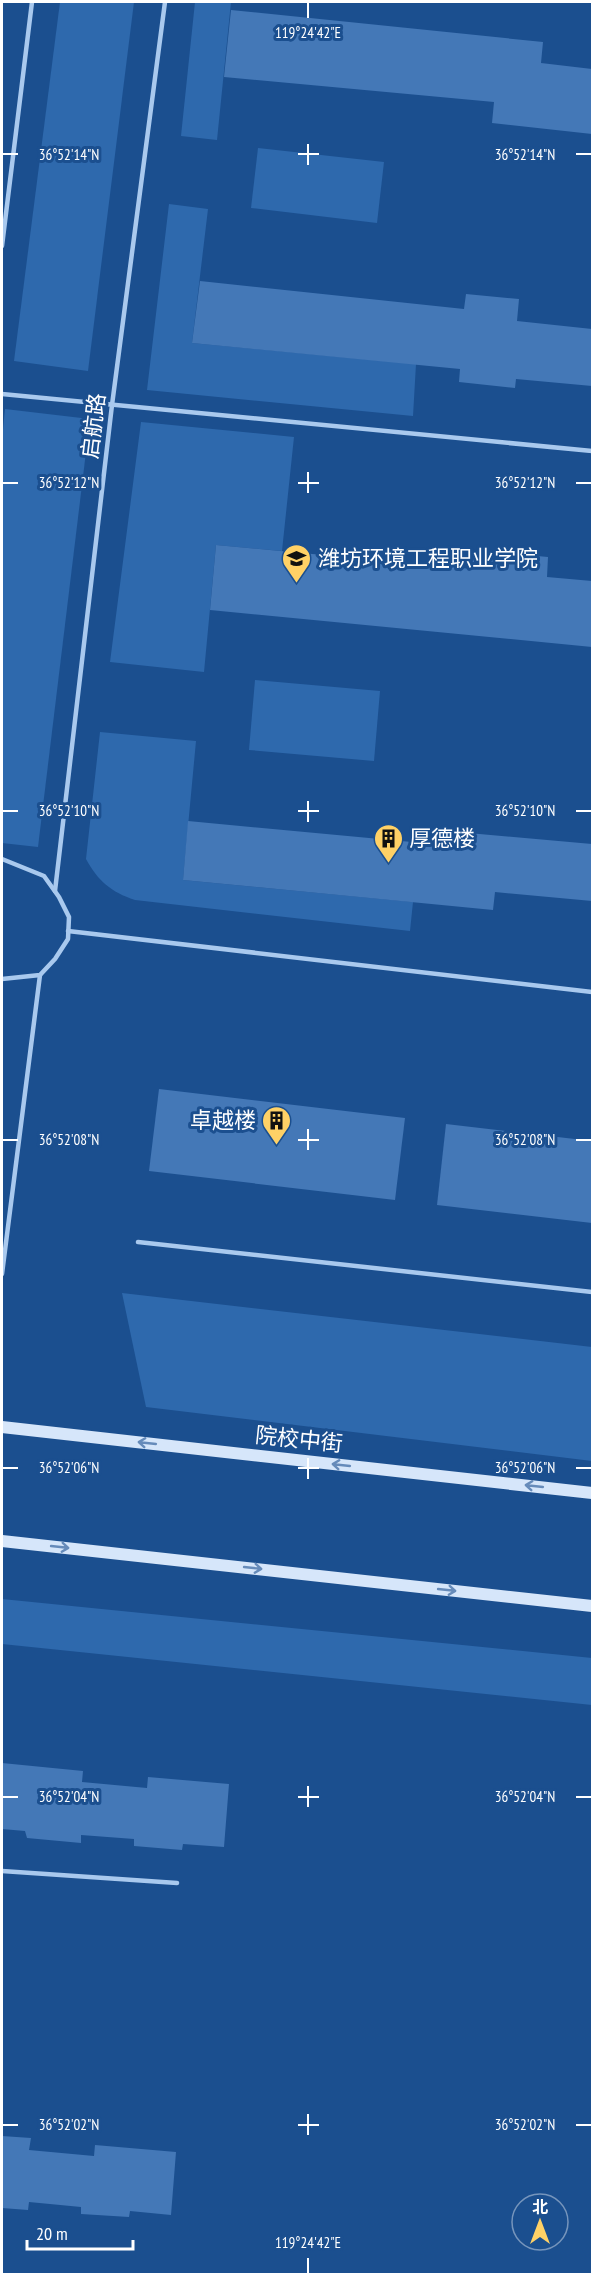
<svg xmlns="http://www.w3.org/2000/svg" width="594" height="2276" font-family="'PT Sans Narrow','Noto Sans SC',sans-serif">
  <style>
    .green { fill: #2e69ad }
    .building { fill: #4478b7 }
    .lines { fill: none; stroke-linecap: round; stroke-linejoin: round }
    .lane { stroke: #a9c9ee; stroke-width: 4.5 }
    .secondary { stroke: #d6e6fa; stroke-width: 12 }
    .oneway { stroke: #668bba }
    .ticks { fill: none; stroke: #fff; stroke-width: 2 }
    .labels { text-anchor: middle; stroke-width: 6; stroke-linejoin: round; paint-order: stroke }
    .street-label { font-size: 22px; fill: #fff; stroke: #1b4f8f }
    .poi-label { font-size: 22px; fill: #fff; stroke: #1b4f8f; text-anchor: start }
    .ticks-label { font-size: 15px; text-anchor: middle; fill: #fff; stroke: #1b4f8f; stroke-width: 6; stroke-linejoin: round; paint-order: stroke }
  </style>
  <rect width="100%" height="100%" fill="#1b4f8f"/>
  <!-- green -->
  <g class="green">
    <polygon points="60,2 134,2 88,371 14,361"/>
    <polygon points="195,2 231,2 217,140 181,136"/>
    <polygon points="258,148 384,162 377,223 251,208"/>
    <polygon points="169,204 208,209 192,343 416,364 413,416 147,390"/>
    <polygon points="5,409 90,419 38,847 2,843 2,439"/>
    <polygon points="141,422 294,437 282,551 216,545 204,672 110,662"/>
    <polygon points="255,680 380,691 374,761 249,750"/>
    <path d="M100 732 196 741 183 880 413 902 410 931 135 900C111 892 98 881 86 859Z"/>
    <polygon points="122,1293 592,1347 592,1461 146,1407"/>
    <polygon points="2,1599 592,1658 592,1705 2,1644"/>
  </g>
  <!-- building -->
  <g class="building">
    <polygon points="231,10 543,42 541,63 592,69 592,134 492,123 494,102 224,77"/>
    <polygon points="200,281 464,309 466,294 519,299 517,321 592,329 592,386 516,379 515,388 459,382 460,369 192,343"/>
    <polygon points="216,545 472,569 474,550 548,557 547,577 592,581 592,647 210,610"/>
    <polygon points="188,821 444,845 446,831 592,844 592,901 495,892 493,910 183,880"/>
    <polygon points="159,1089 405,1118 395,1200 149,1171"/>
    <polygon points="446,1124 592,1141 592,1223 437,1205"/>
    <polygon points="2,1763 83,1771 82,1782 147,1788 148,1777 229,1784 224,1847 183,1844 182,1850 134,1846 134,1839 81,1835 81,1843 27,1838 25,1831 2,1829"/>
    <polygon points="2,2136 31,2138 29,2150 94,2156 95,2145 176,2152 171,2215 130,2211 129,2217 81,2214 81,2207 29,2202 28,2210 2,2208"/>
  </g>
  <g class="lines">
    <!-- lane -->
    <g class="lane">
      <polyline points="2,246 32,2"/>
      <polyline points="2,394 592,451"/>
      <polyline points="2,859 44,876 59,897 69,917 68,939 55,959 40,975 2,979"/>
      <polyline points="55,891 112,405 165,2"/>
      <polyline points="68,931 592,992"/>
      <polyline points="138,1242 592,1292"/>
      <polyline points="2,1274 40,975"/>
      <polyline points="2,1871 177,1883"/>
    </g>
    <!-- secondary -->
    <g class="secondary">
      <polyline points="2,1427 592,1493"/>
      <polyline points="2,1541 592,1606"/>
    </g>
  </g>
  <!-- one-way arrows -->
  <defs><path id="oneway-shaft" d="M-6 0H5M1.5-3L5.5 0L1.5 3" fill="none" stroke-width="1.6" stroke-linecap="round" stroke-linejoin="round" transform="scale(1.5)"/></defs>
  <g class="oneway">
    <use href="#oneway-shaft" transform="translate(147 1443) rotate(-174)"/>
    <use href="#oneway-shaft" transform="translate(341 1465) rotate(-174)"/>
    <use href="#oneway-shaft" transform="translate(534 1486) rotate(-174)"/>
    <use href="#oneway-shaft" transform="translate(60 1547) rotate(6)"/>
    <use href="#oneway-shaft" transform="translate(253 1568) rotate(6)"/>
    <use href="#oneway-shaft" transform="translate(447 1590) rotate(6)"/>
  </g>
  <!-- ticks -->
  <path class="ticks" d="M308 3V18M308 144V165M3 154H18M298 154H319M576 154H591M308 472V493M3 483H18M298 483H319M576 483H591M308 801V822M3 811H18M298 811H319M576 811H591M308 1129V1150M3 1140H18M298 1140H319M576 1140H591M308 1458V1479M3 1468H18M298 1468H319M576 1468H591M308 1786V1807M3 1797H18M298 1797H319M576 1797H591M308 2114V2135M3 2125H18M298 2125H319M576 2125H591M308 2258V2273"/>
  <!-- icons -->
  <defs>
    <symbol id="university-pin" viewBox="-11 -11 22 30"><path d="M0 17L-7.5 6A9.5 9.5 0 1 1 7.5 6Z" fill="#ffd166" stroke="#1b4f8f"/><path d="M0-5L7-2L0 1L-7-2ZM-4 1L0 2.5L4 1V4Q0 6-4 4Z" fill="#111"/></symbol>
    <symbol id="building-pin" viewBox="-11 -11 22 30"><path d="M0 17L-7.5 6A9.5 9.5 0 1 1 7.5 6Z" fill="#ffd166" stroke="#1b4f8f"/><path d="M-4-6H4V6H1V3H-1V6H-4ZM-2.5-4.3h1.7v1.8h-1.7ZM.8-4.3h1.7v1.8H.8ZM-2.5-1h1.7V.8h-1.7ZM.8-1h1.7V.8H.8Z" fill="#111"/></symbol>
  </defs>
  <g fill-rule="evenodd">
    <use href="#university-pin" x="280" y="542" width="33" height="45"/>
    <use href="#building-pin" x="372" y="822" width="33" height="45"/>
    <use href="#building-pin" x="260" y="1104" width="33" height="45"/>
  </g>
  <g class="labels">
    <!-- street labels -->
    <g class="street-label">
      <text transform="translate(93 426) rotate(-83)" y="8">启航路</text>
      <text transform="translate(299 1439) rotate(6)" y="8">院校中街</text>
    </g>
    <!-- poi labels -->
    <g class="poi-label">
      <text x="318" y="566">潍坊环境工程职业学院</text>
      <text x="409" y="846">厚德楼</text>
      <text x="256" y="1128" text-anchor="end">卓越楼</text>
    </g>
  </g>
  <g class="ticks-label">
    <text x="308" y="38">119°24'42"E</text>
    <text x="69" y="160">36°52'14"N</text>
    <text x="525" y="160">36°52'14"N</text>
    <text x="69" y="488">36°52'12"N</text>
    <text x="525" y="488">36°52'12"N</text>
    <text x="69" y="816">36°52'10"N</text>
    <text x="525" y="816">36°52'10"N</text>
    <text x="69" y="1145">36°52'08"N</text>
    <text x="525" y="1145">36°52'08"N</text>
    <text x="69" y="1473">36°52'06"N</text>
    <text x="525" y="1473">36°52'06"N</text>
    <text x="69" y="1802">36°52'04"N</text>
    <text x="525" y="1802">36°52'04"N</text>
    <text x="69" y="2130">36°52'02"N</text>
    <text x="525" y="2130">36°52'02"N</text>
    <text x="308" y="2248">119°24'42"E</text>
  </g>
  <!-- border -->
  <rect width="594" height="2276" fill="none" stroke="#ffffff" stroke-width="6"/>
  <!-- north arrow -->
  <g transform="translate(540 2222)"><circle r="28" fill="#1b4f8f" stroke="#7695bc" stroke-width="1.5"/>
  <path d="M0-4.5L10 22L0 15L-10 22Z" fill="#ffd166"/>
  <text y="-9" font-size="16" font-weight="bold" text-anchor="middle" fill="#ffffff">北</text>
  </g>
  <!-- scale -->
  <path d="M27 2240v9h106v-9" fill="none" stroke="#ffffff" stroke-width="3"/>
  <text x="36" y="2240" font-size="18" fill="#ffffff" stroke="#1b4f8f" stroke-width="4.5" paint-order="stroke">20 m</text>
</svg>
